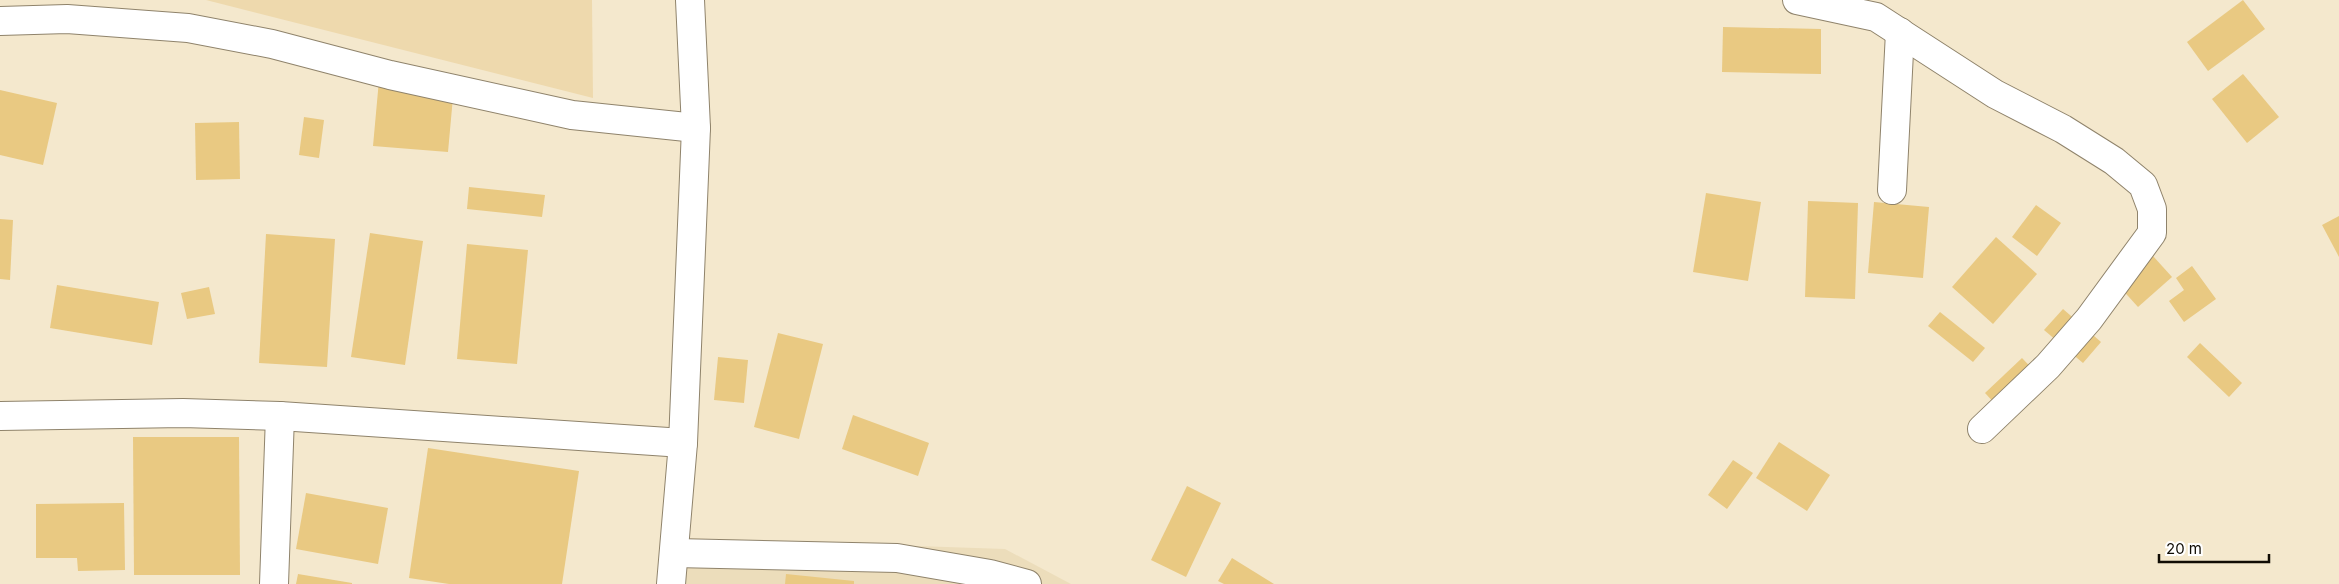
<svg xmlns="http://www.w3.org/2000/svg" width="2339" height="584" font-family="Inter,sans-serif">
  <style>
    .built { fill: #ecddbb }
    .green { fill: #eed9ad }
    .building { fill: #e9c982 }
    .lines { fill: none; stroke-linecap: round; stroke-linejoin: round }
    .minor-casing { stroke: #8f836b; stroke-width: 30 }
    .tertiary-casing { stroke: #8f836b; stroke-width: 30 }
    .minor { stroke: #fff; stroke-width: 28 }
    .tertiary { stroke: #fff; stroke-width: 28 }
  </style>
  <rect width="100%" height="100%" fill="#f4e8cd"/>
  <!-- built -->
  <polygon class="built" points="681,538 1005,549 1071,584 675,584"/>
  <!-- green -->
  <polygon class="green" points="206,0 592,0 593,98"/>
  <!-- building -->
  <g class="building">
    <polygon points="2243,0 2265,29 2208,71 2187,42"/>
    <polygon points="1723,27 1821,29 1821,74 1722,72"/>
    <polygon points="2243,74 2279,117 2247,143 2212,99"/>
    <polygon points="379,80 454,86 448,152 373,146"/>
    <polygon points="0,90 57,103 43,165 0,155"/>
    <polygon points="304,117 324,120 319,158 299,155"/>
    <polygon points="239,122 240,179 196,180 195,123"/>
    <polygon points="469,187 545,195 542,217 467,209"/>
    <polygon points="1706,193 1761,202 1748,281 1693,272"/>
    <polygon points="1808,201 1858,203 1855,299 1805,297"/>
    <polygon points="1874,202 1929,207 1923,278 1868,273"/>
    <polygon points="2036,205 2061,223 2037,256 2012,237"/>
    <polygon points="2339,216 2339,257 2322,225"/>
    <polygon points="0,219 13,220 10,280 0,279"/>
    <polygon points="370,233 423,241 405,365 351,357"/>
    <polygon points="266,234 335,239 327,367 259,363"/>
    <polygon points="1996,237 2037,274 1993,324 1952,287"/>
    <polygon points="467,244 528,250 517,364 457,359"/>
    <polygon points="2153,256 2172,277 2138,307 2119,286"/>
    <polygon points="2192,266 2216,299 2184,322 2169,301 2184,290 2176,278"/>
    <polygon points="57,285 159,302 152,345 50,328"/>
    <polygon points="209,287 215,314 187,319 181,293"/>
    <polygon points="2063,309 2101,342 2083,363 2044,330"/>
    <polygon points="1940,312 1985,348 1973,362 1928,326"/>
    <polygon points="778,333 823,344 799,439 754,427"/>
    <polygon points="2200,343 2242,383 2229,397 2187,357"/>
    <polygon points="718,357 748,360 744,403 714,400"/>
    <polygon points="2022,358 2048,385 2011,421 1985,393"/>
    <polygon points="853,415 929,443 918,476 842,449"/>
    <polygon points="133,437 239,437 240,575 134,575"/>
    <polygon points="1779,442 1830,475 1807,511 1756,478"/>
    <polygon points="428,448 579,471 562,584 449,584 409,578"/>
    <polygon points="1733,460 1753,473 1727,509 1708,495"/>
    <polygon points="1187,486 1221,503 1186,577 1151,560"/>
    <polygon points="306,493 388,508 378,564 296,549"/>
    <polygon points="124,503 125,570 78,571 77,558 36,558 36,504"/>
    <polygon points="1232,558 1274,584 1224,584 1218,581"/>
    <polygon points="298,574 352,583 352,584 296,584"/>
    <polygon points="786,574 854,581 854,584 785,584"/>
  </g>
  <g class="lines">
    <defs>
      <g id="minor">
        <polyline points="1797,0 1876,17 1995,94 2063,129 2114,161 2143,185 2152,209 2152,233 2089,319 2048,366 1982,429"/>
        <polyline points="0,21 67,19 188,28 272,44 390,75 572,115 696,128"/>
        <polyline points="1892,190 1900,32"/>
        <polyline points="0,416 183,413 280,416 683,443"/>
        <polyline points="675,553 897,558 990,574 1027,584"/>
        <polyline points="274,584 280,416"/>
      </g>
      <polyline id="tertiary" points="671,584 683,443 696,128 690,0"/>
    </defs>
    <!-- minor casing -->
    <use href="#minor" class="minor-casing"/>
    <!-- tertiary casing -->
    <use href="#tertiary" class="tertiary-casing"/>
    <!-- minor -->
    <use href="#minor" class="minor"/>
    <!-- tertiary -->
    <use href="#tertiary" class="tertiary"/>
  </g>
  <!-- scale -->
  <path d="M2159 554v8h110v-8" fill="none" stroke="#100c04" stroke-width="2.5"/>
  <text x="2166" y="554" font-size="15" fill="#100c04" stroke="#ffffff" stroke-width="4" paint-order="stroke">20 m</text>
</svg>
